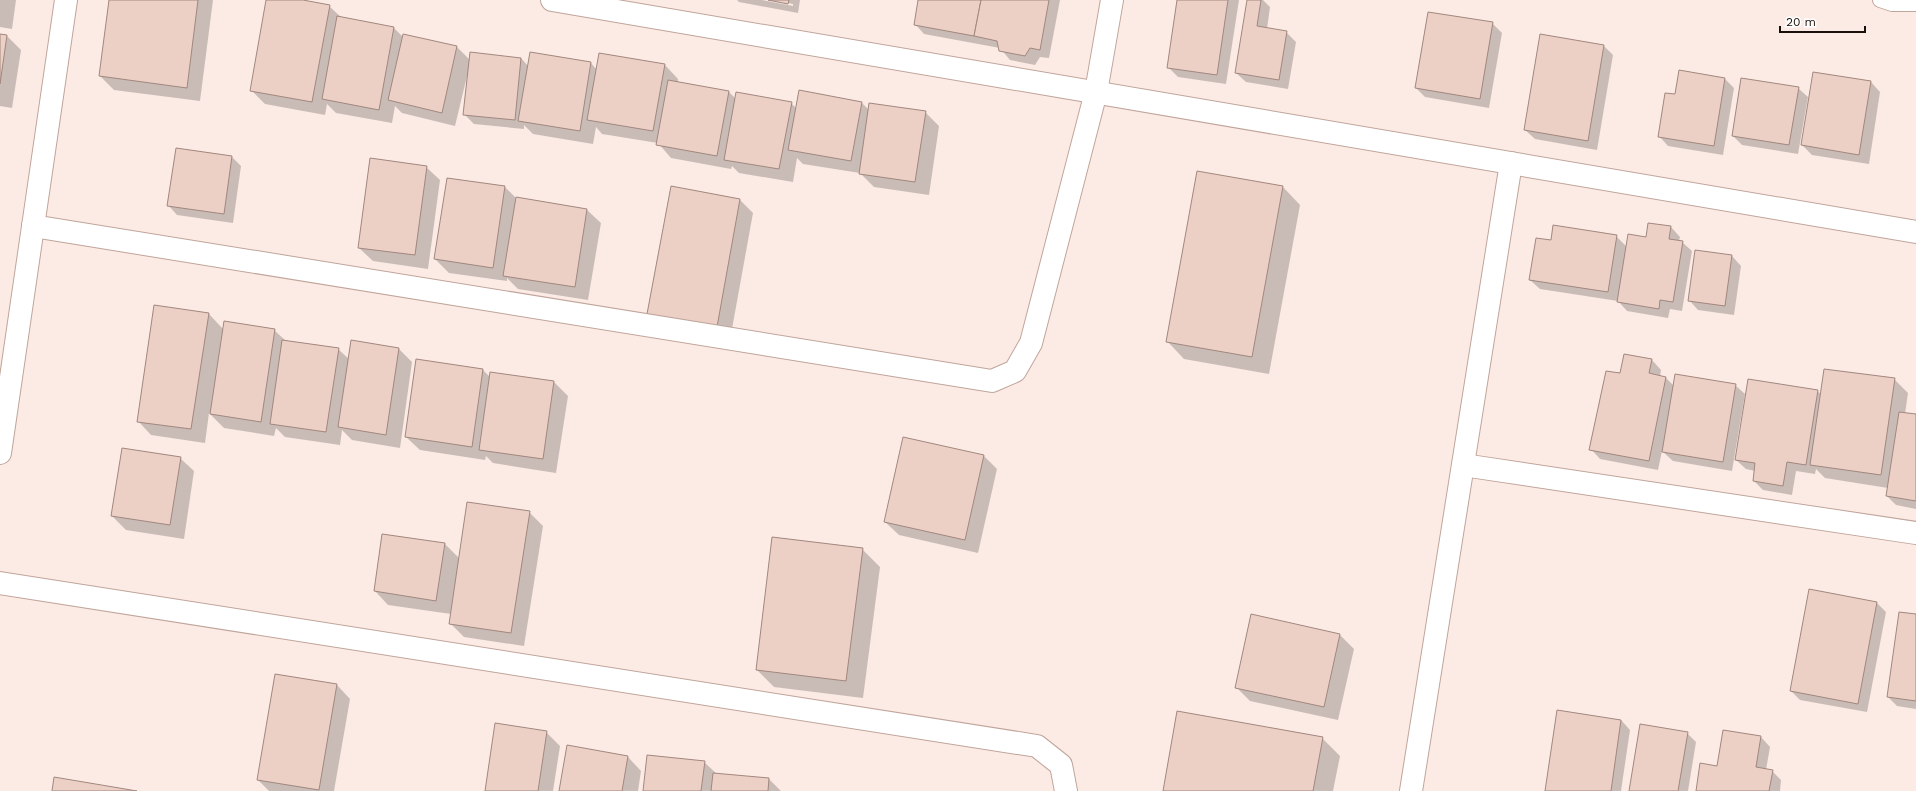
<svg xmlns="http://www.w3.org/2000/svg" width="1916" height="791" font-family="'Work Sans',sans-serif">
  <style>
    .shadow { fill: #0003 }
    .building { fill: #ecd0c6; stroke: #a1877e }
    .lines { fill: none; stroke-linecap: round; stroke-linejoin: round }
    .lane-casing { stroke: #c0a59b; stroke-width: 16 }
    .street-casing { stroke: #c0a59b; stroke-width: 24 }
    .lane { stroke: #fff; stroke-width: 14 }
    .street { stroke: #fff; stroke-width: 22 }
  </style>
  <rect width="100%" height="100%" fill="#fcebe5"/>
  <!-- shadow -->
  <g class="shadow">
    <polygon points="0,0 16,0 12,29 0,27"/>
    <polygon points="110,0 213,0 200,101 114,90 100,76"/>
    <polygon points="267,0 297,0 329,6 342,18 394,28 403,37 457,47 470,60 521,58 528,66 591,63 597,70 665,65 678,79 678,82 729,92 736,99 791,103 796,108 861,102 869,110 925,112 939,126 929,195 874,187 860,173 803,164 797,158 793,182 739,173 732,166 731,169 671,158 658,143 602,134 596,127 593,144 533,134 524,125 524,129 474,124 464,114 468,76 467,76 455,126 402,113 395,106 392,123 336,113 327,104 325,115 265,104 251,90"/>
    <polygon points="737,0 762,0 793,6 793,4 773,0 800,0 798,13 739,2"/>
    <polygon points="919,0 1060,0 1049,58 1040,57 1035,65 1010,60 1000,48 924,34 915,24"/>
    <polygon points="1178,0 1239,0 1226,84 1178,77 1168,67"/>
    <polygon points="1248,0 1263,0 1270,7 1267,29 1286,32 1296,42 1288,89 1246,82 1236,73"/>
    <polygon points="1492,23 1502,33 1489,108 1425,97 1416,88"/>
    <polygon points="0,35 7,36 21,50 12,108 0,106"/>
    <polygon points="1541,35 1604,46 1613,55 1597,150 1535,139 1525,130"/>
    <polygon points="1680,71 1725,79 1734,88 1723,155 1668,146 1659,136 1676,96"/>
    <polygon points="1871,82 1880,92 1869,164 1812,155 1802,145"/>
    <polygon points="1798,88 1808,97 1798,154 1742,145 1733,136"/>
    <polygon points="177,149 232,157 241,166 233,223 177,215 168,205"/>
    <polygon points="426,167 440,180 428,269 373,261 359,248"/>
    <polygon points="505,187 516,198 587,210 601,223 588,300 518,289 507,278 507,281 449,273 435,259"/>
    <polygon points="1283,187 1300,205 1269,374 1184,359 1167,341"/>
    <polygon points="740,200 753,213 730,340 662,327 648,314"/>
    <polygon points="1671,227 1680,237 1679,241 1682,242 1692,251 1682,311 1670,309 1668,318 1627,311 1618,301 1540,289 1530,280 1552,242 1616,236 1627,247"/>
    <polygon points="1696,251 1732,256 1741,266 1734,315 1698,310 1689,300"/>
    <polygon points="209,314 223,329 274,330 286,341 338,349 349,359 399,349 412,362 400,448 352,440 342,430 340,445 285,437 276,428 274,436 224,428 209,413 205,443 151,435 138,421"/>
    <polygon points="1652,360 1661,370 1660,376 1666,378 1674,386 1735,385 1745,394 1732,471 1673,461 1662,451 1658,470 1600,459 1591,449 1621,374"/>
    <polygon points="483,370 490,377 491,373 554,382 568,396 556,473 493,463 486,456 485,460 420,450 406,437"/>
    <polygon points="1894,379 1908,393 1905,414 1916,415 1916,509 1896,505 1887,496 1888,488 1825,478 1816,469 1815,474 1796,471 1792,495 1763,490 1754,481 1755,471 1746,469 1736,460 1817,391 1822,395"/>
    <polygon points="984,456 997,469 978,553 899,535 885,522"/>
    <polygon points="180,458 194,471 184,539 126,530 112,516"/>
    <polygon points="529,512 543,526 524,646 464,637 450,623 451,614 388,605 375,591 445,544 460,559"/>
    <polygon points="862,549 880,567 863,698 774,687 757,670"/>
    <polygon points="1877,603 1886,612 1867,712 1800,700 1791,691"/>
    <polygon points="1252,615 1340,635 1354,649 1338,720 1250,701 1236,687"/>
    <polygon points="1916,615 1916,709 1897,706 1888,697"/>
    <polygon points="337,685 350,699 334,791 269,791 258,780"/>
    <polygon points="1621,720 1630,730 1621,791 1546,791"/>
    <polygon points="1723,731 1761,737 1770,747 1766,770 1772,771 1781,780 1780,791 1697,791 1718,767"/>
    <polygon points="546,732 560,746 553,791 486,791"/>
    <polygon points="1687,733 1696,742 1688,791 1630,791"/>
    <polygon points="1322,738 1340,756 1333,791 1164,791"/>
    <polygon points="628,757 641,771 638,791 560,791"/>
    <polygon points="704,762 717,774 769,779 781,791 644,791"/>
  </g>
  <!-- building -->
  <g class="building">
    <polygon points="109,0 198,0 187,88 99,76"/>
    <polygon points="266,0 303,0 330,5 312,102 250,91"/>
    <polygon points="768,0 789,0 788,4"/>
    <polygon points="918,0 981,0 974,36 914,25"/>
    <polygon points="981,0 1049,0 1040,50 1030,48 1025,56 999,51 997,41 974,36"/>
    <polygon points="1177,0 1228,0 1217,75 1167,68"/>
    <polygon points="1247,0 1261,0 1257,26 1287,31 1279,80 1235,73"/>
    <polygon points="1428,12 1493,22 1480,99 1415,88"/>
    <polygon points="337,16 394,27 379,110 322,99"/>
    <polygon points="0,34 7,35 0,84"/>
    <polygon points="403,34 457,46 442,113 388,100"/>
    <polygon points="1540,34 1604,45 1588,141 1524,130"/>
    <polygon points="470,52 521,58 515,120 463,115"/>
    <polygon points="530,52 591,62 580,131 518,121"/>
    <polygon points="599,53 665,64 653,131 587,120"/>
    <polygon points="1679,70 1725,78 1714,146 1658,137 1665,93 1675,94"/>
    <polygon points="1813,72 1871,81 1859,155 1801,145"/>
    <polygon points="1741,78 1799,87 1789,145 1732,136"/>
    <polygon points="668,80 729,91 717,156 656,145"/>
    <polygon points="799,90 862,102 851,161 788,150"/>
    <polygon points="736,92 792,102 779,169 724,160"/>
    <polygon points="869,103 926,111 915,182 859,174"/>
    <polygon points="176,148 232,156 224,214 167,206"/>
    <polygon points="370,158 427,166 415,255 358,248"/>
    <polygon points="1197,171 1283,186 1252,357 1166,342"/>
    <polygon points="447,178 505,186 493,268 434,259"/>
    <polygon points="671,186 740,199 717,327 647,314"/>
    <polygon points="516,197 587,209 575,287 503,276"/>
    <polygon points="1648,223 1671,226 1669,239 1683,241 1673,302 1660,300 1659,309 1617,302 1628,234 1646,237"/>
    <polygon points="1553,225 1617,235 1608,292 1529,280 1536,238 1551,240"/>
    <polygon points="1695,250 1732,255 1725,306 1688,301"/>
    <polygon points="154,305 209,313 191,429 137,422"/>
    <polygon points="224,321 275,329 261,422 210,414"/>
    <polygon points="282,340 339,348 326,432 270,424"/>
    <polygon points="351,340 399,348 386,435 338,427"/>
    <polygon points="1624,354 1652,359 1649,373 1666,377 1649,461 1589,450 1606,371 1620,373"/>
    <polygon points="416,359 483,369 472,447 405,437"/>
    <polygon points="1824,369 1895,378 1881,475 1810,465"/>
    <polygon points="490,372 554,381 543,459 479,450"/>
    <polygon points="1675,374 1736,384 1723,462 1662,452"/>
    <polygon points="1748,379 1818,390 1806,465 1787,462 1783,486 1753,481 1755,463 1735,460"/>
    <polygon points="1899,412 1916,414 1916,501 1886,496"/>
    <polygon points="903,437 984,455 965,540 884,522"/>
    <polygon points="122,448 181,457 170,525 111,516"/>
    <polygon points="467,502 530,511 511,633 449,624"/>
    <polygon points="382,534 445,543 436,601 374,591"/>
    <polygon points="772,537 863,548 846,681 756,670"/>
    <polygon points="1809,589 1877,602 1858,704 1790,691"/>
    <polygon points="1899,612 1916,614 1916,701 1887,697"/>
    <polygon points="1251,614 1340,634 1324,707 1235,688"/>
    <polygon points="275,674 337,684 319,790 257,780"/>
    <polygon points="1557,710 1621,720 1611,791 1545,791"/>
    <polygon points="1177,711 1323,737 1313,791 1163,791"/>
    <polygon points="495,723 547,731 538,791 485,791"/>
    <polygon points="1640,724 1688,732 1678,791 1629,791"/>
    <polygon points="1723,730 1761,736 1756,767 1773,770 1769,791 1696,791 1700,763 1717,766"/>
    <polygon points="567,745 628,756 622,791 559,791"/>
    <polygon points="647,755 705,761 701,791 643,791"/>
    <polygon points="713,773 769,778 768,791 711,791"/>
    <polygon points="54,777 137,791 52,791"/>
  </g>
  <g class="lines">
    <defs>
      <polyline id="lane" points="1880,0 1892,4 1916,4"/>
      <g id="street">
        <polyline points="552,0 1916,232"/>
        <polyline points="33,226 992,381 1015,371 1031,343 1096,92 1112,0"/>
        <polyline points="0,453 66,0"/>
        <polyline points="1463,465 1916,533"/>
        <polyline points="0,583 1037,746 1061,765 1066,791"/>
        <polyline points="1411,791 1511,163"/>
      </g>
    </defs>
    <!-- lane casing -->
    <use href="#lane" class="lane-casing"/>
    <!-- street casing -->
    <use href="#street" class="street-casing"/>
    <!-- lane -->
    <use href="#lane" class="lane"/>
    <!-- street -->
    <use href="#street" class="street"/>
  </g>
  <!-- scale -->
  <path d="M1780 26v6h85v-6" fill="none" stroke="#180f0b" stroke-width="2"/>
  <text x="1786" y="26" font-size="12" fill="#180f0b" stroke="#ffffff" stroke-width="3" paint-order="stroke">20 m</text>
</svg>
